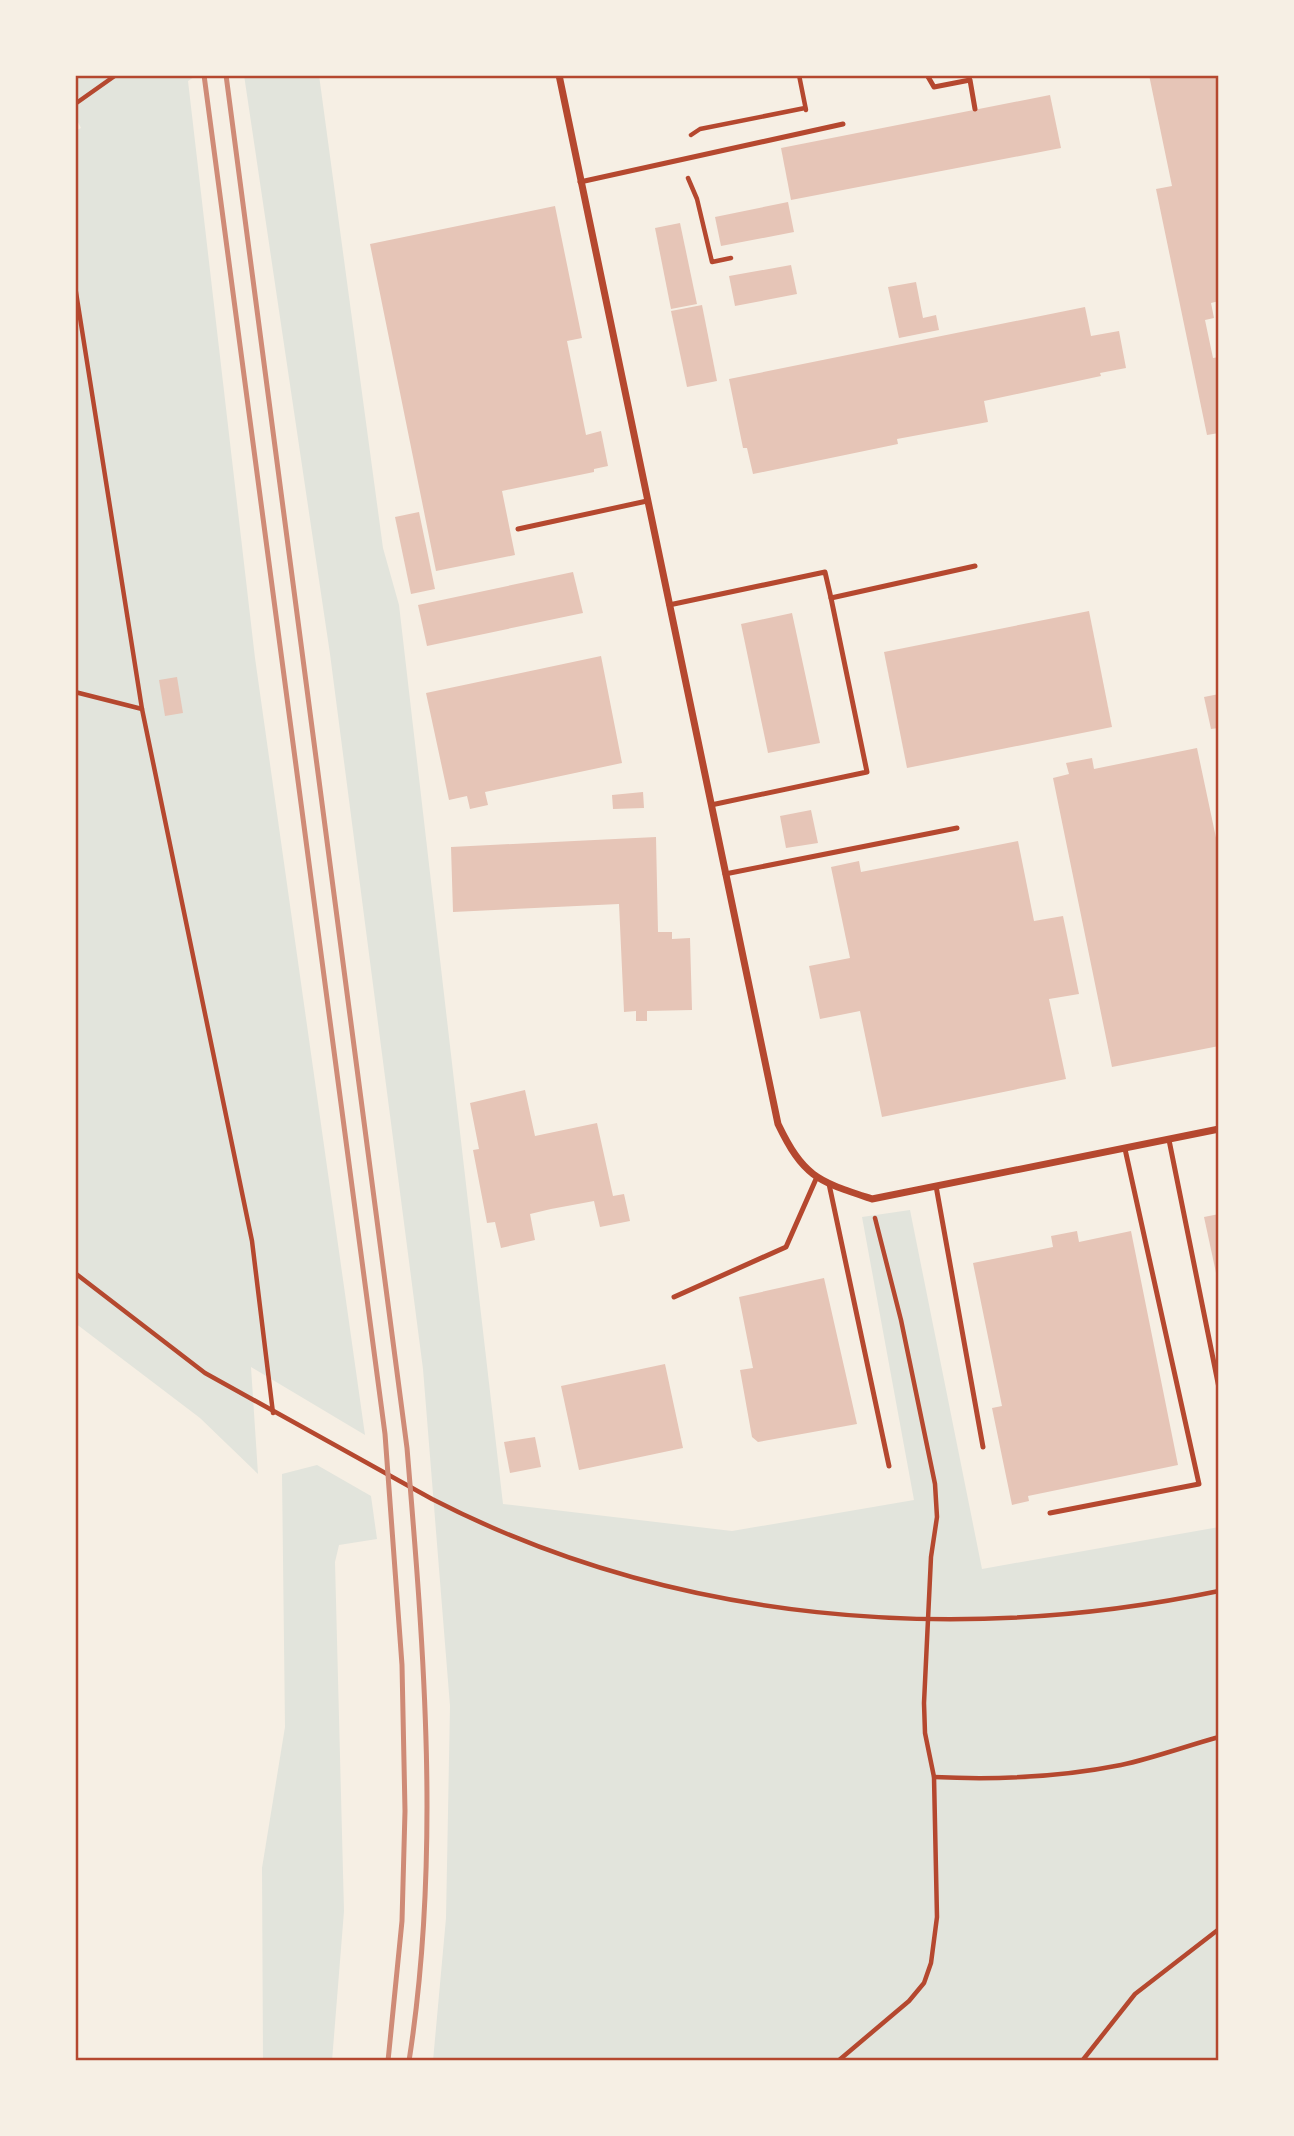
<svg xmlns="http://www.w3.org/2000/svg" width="1294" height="2136" font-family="Mulish,sans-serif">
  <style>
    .green { fill: #e2e4dc }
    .building { fill: #e6c5b7 }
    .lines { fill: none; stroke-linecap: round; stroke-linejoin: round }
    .path { stroke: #b5482f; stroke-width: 4.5 }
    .service { stroke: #b5482f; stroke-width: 5 }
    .minor { stroke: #b5482f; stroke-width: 7 }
    .rail { stroke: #cf8b77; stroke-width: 5 }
    .neatline { fill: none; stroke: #b5482f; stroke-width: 2.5 }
  </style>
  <rect width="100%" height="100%" fill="#f6efe4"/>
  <!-- green -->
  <g class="green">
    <polygon points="75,75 197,75 188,81 255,658 365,1435 251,1367 258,1474 200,1418 75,1323 75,131 81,128 75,116"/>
    <polygon points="244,75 319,75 383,548 399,605 503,1504 732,1531 914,1500 862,1217 910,1210 982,1569 1219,1527 1219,2061 433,2061 446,1918 450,1706 423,1369 330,654"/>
    <polygon points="317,1465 371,1496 377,1539 339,1545 335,1562 344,1911 332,2061 263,2061 262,1868 285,1727 282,1474"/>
  </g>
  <!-- building -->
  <g class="building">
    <polygon points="1149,75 1219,75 1219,301 1211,303 1214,318 1205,320 1213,358 1219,357 1219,433 1207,435 1156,189 1172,186"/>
    <polygon points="1050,95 1061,148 791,200 781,148"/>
    <polygon points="788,202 794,232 721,246 715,217"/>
    <polygon points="555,206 582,338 567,341 586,435 601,431 608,466 594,469 594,472 502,491 515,555 436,571 370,244"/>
    <polygon points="680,223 697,304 671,309 655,228"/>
    <polygon points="791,265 797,294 735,306 729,276"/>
    <polygon points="916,282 923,318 936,315 939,330 899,338 888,287"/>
    <polygon points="702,305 717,381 687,387 671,311"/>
    <polygon points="1085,307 1091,336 1119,331 1126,368 1100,373 1101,376 984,401 988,422 897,439 898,444 753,474 747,448 743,448 729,379"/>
    <polygon points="419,512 435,589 411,594 395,517"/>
    <polygon points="573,572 583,613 427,646 418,605"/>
    <polygon points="1089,611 1112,727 907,768 884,652"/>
    <polygon points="792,613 820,743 768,753 741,624"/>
    <polygon points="601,656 622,763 485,792 488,805 470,809 467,796 449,800 426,693"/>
    <polygon points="177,677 183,713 165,716 159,680"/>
    <polygon points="1219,694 1219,728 1211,729 1204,697"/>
    <polygon points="1197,748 1219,852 1219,1046 1112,1067 1053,778 1069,774 1066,763 1092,758 1094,769"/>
    <polygon points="643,792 644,808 613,809 612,795"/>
    <polygon points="811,810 818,843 786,848 780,816"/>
    <polygon points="656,837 658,932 672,932 672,939 690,938 692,1010 647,1011 647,1021 636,1021 636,1011 624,1012 619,904 453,912 451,847"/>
    <polygon points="1018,841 1034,921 1063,916 1079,994 1049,999 1066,1079 882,1117 860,1011 820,1019 809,966 850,958 831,867 859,861 861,872"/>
    <polygon points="525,1090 535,1136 597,1123 613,1196 624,1194 630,1221 600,1227 594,1201 551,1209 530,1214 535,1240 501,1248 495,1222 487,1223 473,1150 479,1149 470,1103"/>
    <polygon points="1219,1214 1219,1282 1218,1282 1204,1217"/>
    <polygon points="1077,1231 1079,1242 1131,1231 1178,1465 1028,1496 1029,1501 1012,1505 992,1408 1002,1406 973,1263 1053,1247 1051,1236"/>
    <polygon points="824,1278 857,1424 758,1442 752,1437 740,1370 753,1368 739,1297"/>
    <polygon points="665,1364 683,1448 579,1470 561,1386"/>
    <polygon points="535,1437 541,1467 510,1473 504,1442"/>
  </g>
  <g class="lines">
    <!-- path -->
    <g class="path">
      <polyline points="799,75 806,110"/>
      <polyline points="75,104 116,75"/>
      <polyline points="691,135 700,129 805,108"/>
      <polyline points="688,178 697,199 712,262 731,258"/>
      <polyline points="75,286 142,709 252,1241 273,1413"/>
      <polyline points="75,692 142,709"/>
      <path d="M75 1273 205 1373 432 1499C673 1623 955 1646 1219 1591"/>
      <path d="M934 1777C995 1780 1061 1777 1121 1765 1154 1758 1186 1746 1219 1737"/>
      <polyline points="838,2061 909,2001 924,1983 931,1963 937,1917 934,1777 925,1733 924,1703 931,1557 937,1517 935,1484 901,1320 875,1218"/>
      <polyline points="1082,2061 1135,1994 1219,1929"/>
    </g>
    <!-- service -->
    <g class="service">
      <polyline points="927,75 934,87 970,80 975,109"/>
      <polyline points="580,182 843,124"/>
      <polyline points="518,529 647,501"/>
      <polyline points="831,598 975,566"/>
      <polyline points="669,605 825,572 831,598 867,772 711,805"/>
      <polyline points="725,874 957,828"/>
      <polyline points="1169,1140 1219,1388"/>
      <polyline points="829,1184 889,1466"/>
      <polyline points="936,1186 983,1447"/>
      <polyline points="674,1297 786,1247 816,1179"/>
      <polyline points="1050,1513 1199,1484 1125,1149"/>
    </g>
    <!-- minor -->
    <path class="minor" d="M559 75 778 1124C804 1178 818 1181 872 1199L1219 1129"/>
    <!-- rail -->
    <g class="rail">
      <polyline points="204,75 385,1434 402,1665 405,1811 402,1921 388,2061"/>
      <path d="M226 75 407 1448C424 1651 441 1857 409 2061"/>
    </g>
  </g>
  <!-- border -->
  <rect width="1294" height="2136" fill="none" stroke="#f6efe4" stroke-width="154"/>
  <rect x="77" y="77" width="1140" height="1982" class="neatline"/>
</svg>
